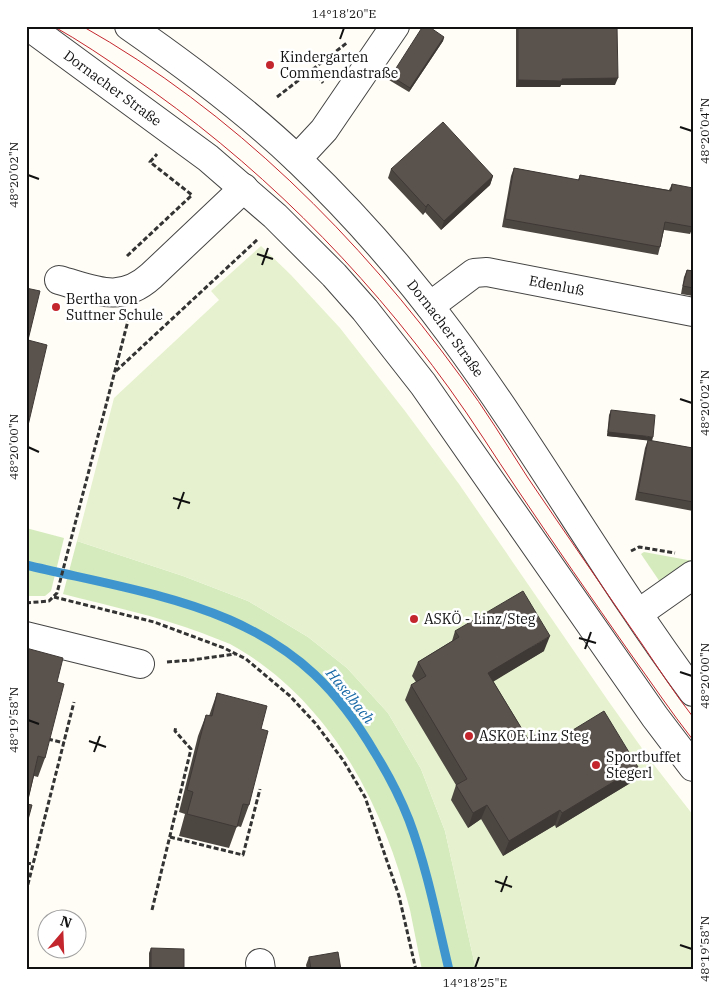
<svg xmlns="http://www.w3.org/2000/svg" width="719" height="996" font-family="'IBM Plex Serif',serif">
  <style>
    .green { fill: #d5ebbd }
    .pitch { fill: #e6f2cf }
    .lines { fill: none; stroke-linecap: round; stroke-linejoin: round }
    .stream { stroke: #3f96cf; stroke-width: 9 }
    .minor-casing { stroke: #444; stroke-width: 30 }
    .path { stroke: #333; stroke-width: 3; stroke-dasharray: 5 2.5; stroke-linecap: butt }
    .minor { stroke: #fff; stroke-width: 28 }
    .tram { stroke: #c4262e; stroke-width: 1 }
    .wall { fill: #4d4742 }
    .shaded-wall { fill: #3f3936 }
    .building { fill: #5a524d; stroke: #3f3936 }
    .ticks { fill: none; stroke: #111; stroke-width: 2 }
    .poi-dot { fill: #c4262e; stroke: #fff; stroke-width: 2 }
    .labels { text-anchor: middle; stroke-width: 5; stroke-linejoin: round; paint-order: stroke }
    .poi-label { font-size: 14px; fill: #111; stroke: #fff; text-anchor: start }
    .street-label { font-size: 14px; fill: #111; stroke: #fff }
    .water-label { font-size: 15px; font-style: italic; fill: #1768a6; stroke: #fff }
    .neatline { fill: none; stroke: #111; stroke-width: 2 }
    .ticks-label { font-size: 12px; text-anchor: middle; fill: #111 }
  </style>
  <rect width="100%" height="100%" fill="#fffdf5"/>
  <!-- green -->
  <g class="green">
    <polygon points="26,528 64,538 51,591 45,596 26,596"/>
    <path d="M77 541 183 576 248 601 308 637 347 668 388 713 421 769 445 831 476 970H422C418 950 414 930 410 910 384 805 329 698 230 644 221 640 211 637 202 633 157 616 110 606 63 594Z"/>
    <polygon points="644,552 693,561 660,582 641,554"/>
  </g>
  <!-- pitch -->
  <polygon class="pitch" points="261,246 291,275 340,328 405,411 459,484 609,702 651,761 693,815 693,970 476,970 445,831 421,769 388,713 347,668 308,637 248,601 183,576 77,541 114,398 219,300 211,291"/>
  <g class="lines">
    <!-- stream -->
    <path class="stream" d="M26 565C93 581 167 593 230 620 298 650 338 690 375 753 388 774 400 797 409 820 427 868 437 920 449 970"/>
    <defs>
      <g id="minor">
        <path id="s1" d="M28 26 208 158 275 216 334 275 365 310 423 384 655 717 693 767"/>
        <path id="s2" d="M129 26C188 67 247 111 299 161 352 212 406 273 450 333 536 449 607 576 693 692"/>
        <polyline points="297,159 324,130 395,26"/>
        <path d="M59 280C95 290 120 304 151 276L244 188"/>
        <path id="s3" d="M430 306 474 273 487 272 693 312"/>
        <polyline points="639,613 693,575"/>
        <polyline points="26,636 140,664"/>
        <polyline points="260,963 261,970"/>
      </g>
    </defs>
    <!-- minor casing -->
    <use href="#minor" class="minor-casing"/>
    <!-- path -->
    <g class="path">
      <polyline points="26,63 27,63"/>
      <polyline points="313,70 323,83"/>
      <polyline points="277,97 348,42"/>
      <polyline points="127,256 192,195 150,162 157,154"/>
      <polyline points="116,371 258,239"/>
      <polyline points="631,551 639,547 675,553"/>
      <polyline points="54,597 154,622 224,648 246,659 290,696 316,724 343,760 365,797 399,896 416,970"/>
      <polyline points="26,603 49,601 57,593 129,317"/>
      <polyline points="167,662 192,660 235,654"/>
      <polyline points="48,739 64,743"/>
      <polyline points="170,837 243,855 260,789"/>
      <polyline points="26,863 33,864"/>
      <polyline points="26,892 74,702"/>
      <polyline points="152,910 191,749 175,731 176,726"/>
    </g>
    <!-- minor -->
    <use href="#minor" class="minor"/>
    <!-- tram -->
    <g class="tram">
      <path d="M53 26C80 41 105 58 131 76 254 160 361 266 449 388 473 421 494 455 517 489 554 544 592 599 630 653 651 682 671 712 693 740"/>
      <path d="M82 26C233 111 359 237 461 377 485 409 506 444 528 478 566 534 604 589 642 644 659 669 675 694 693 717"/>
    </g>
  </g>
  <!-- wall -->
  <g class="wall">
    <polygon points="516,26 617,26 615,85 561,85 560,87 516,87"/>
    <polygon points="444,37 443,41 409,92 389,80 391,76"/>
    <polygon points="514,168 578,180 580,175 669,190 672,184 693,227 690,234 664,230 660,247 658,255 502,227 511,176"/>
    <polygon points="391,169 493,176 490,185 441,230 425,212 423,215 388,178"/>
    <polygon points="687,270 693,271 693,296 681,294 684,277"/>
    <polygon points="611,410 652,441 693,448 693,511 635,500 645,448 648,440 607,436 609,415"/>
    <polygon points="455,631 544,651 493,681 528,739 638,767 632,782 556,828 555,825 503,856 481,819 468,828 451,800 456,785 405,700 411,685 416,682 412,676 418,662 452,641"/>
    <polygon points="26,648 57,682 45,758 38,777 34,776 27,804"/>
    <polygon points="217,693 261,729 249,805 241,827 237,826 229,848 179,836 185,814 179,812 198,736 206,715 209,716"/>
    <polygon points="151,948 184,970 149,970 149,953"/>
    <polygon points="309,957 341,970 307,970 306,965"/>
  </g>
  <!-- shaded-wall -->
  <g class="shaded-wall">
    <polygon points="444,37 443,41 409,92 410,88"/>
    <polygon points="618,78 615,85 561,85 560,87 516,87 518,80"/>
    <polygon points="493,176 490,185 441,230 444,221"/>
    <polygon points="428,204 425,212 423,215 426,207"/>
    <polygon points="608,432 653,437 652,441 607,436"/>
    <polygon points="550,636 544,651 483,688 488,673"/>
    <polygon points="638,767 632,782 556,828 562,813"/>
    <polygon points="487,805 481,819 468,828 473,813"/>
    <polygon points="560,810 555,825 503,856 509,841"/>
  </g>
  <!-- building -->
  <g class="building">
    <polygon points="423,26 428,26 444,37 410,88 391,76"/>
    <polygon points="518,26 617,26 618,78 562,79 562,81 518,80"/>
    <polygon points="443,122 493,176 444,221 428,204 426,207 391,169"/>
    <polygon points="514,168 579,180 580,175 671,191 672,184 693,188 693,227 665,222 660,247 505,219"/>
    <polygon points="687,270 693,271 693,288 683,286"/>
    <polygon points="26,288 40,291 28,340 47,345 26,434"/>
    <polygon points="611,410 655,415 653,437 608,432"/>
    <polygon points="648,440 693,448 693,502 638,492"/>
    <polygon points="523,591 550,636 488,673 528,739 542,731 550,744 604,711 638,767 562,813 560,810 509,841 487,805 473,813 456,785 467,779 411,685 426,676 418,662 459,637 455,631"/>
    <polygon points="26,648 63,658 57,682 64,684 45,758 38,756 27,804 32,805 26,827"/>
    <polygon points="217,693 267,706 261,729 268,731 249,805 243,804 237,827 187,814 193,792 187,790 206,715 212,716"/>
    <polygon points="151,948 184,949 184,970 151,970"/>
    <polygon points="338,952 341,970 308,970 311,969 309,957"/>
  </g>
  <!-- ticks -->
  <path class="ticks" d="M340 39 344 28M680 127 692 131M28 175 39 179M257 254 273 259M262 265 268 248M680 399 692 403M28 447 39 452M173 498 190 503M178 509 184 492M579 638 596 643M585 649 591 632M680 672 692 676M28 720 39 724M89 741 106 747M94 752 100 736M495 881 512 887M501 892 507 876M680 945 692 949M475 968 479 957"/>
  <!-- markers -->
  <g class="poi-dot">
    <circle cx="270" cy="65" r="5"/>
    <circle cx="56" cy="307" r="5"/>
    <circle cx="414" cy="619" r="5"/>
    <circle cx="469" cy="736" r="5"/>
    <circle cx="596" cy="765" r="5"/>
  </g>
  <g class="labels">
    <!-- poi labels -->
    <g class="poi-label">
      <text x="280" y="62">Kindergarten<tspan x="280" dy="16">Commendastraße</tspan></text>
      <text x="66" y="304">Bertha von<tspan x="66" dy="16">Suttner Schule</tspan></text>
      <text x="424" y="624">ASKÖ - Linz/Steg</text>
      <text x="479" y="741">ASKOE Linz Steg</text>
      <text x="606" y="762">Sportbuffet<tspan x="606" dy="16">Stegerl</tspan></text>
    </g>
    <!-- street labels -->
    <g class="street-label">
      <text dy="5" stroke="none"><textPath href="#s1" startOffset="105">Dornacher Straße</textPath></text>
      <text dy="5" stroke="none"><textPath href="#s3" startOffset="139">Edenluß</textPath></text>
      <text dy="5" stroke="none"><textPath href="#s2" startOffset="440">Dornacher Straße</textPath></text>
    </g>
    <!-- water labels -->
    <g class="water-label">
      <text transform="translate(350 696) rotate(51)" y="5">Haselbach</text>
    </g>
  </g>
  <!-- border -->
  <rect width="719" height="996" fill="none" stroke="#ffffff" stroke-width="55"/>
  <!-- north arrow -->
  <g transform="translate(62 934) rotate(19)"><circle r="24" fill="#ffffff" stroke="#a0a0a0"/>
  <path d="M0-4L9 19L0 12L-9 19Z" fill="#c4262e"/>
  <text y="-8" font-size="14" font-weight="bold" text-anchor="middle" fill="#111111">N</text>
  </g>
  <rect x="28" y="28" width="664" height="940" class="neatline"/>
  <g class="ticks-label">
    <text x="344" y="18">14°18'20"E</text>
    <text transform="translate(705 131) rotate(-90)" y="4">48°20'04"N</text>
    <text transform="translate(14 175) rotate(-90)" y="4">48°20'02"N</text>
    <text transform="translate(705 403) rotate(-90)" y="4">48°20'02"N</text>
    <text transform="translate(14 447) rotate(-90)" y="4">48°20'00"N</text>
    <text transform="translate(705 676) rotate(-90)" y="4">48°20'00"N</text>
    <text transform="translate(14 720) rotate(-90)" y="4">48°19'58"N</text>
    <text transform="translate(705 949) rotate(-90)" y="4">48°19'58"N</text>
    <text x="475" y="987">14°18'25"E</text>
  </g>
</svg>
